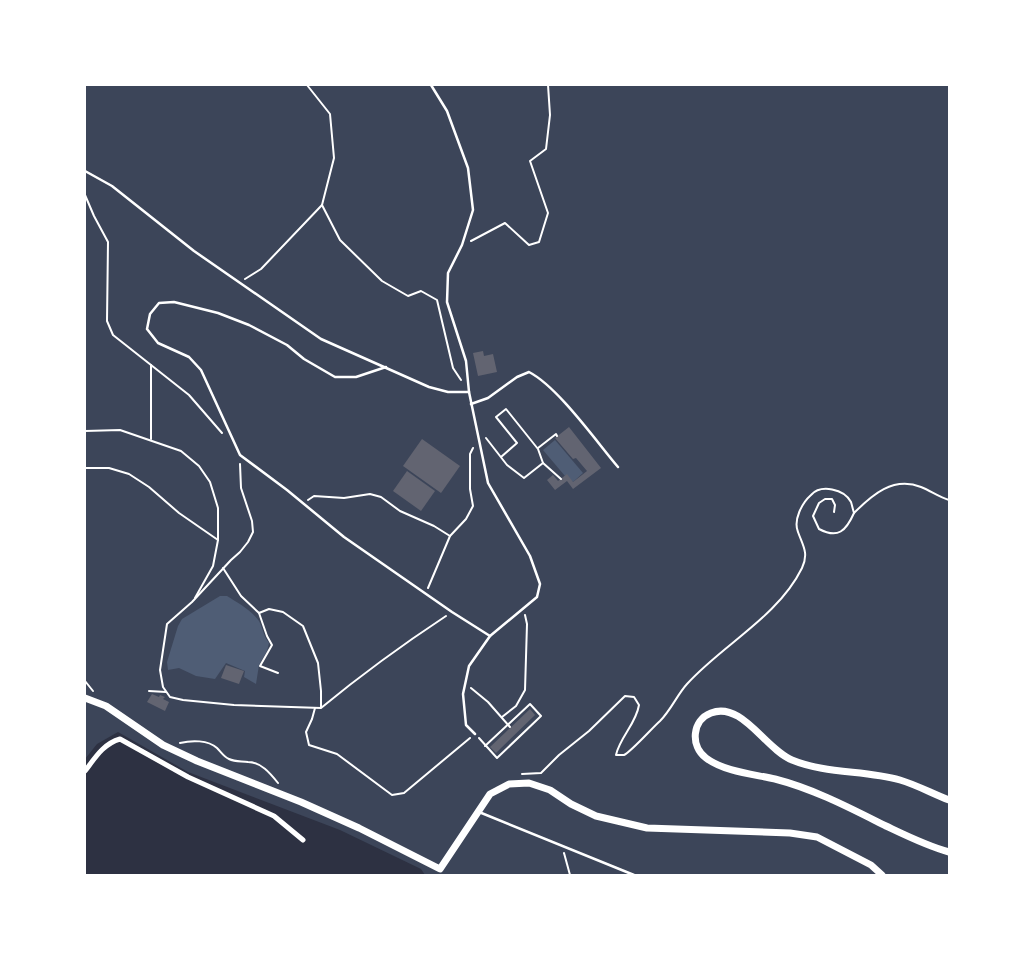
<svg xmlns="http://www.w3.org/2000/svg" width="1034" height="960" font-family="Lato,sans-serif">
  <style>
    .green { fill: #3c4559 }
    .water { fill: #4f5d75 }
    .building { fill: #626471 }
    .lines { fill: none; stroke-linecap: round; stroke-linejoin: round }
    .path { stroke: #fff; stroke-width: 2 }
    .service { stroke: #fff; stroke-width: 2.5 }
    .minor { stroke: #fff; stroke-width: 5 }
    .tertiary { stroke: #fff; stroke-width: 7 }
  </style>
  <rect width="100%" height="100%" fill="#2d3142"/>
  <!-- green -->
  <polygon class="green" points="85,85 949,85 949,875 425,875 421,869 340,830 188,772 118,732 97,744 85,759"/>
  <!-- water -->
  <g class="water">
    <polygon points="555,440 583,473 573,482 565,476 543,450"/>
    <path d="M220 596H227C238 603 251 610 259 621 263 628 263 636 269 643L267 651 259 665 256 684 244 677 245 671 226 663 215 679 196 676 179 668 168 670 167 662 178 626 182 619Z"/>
  </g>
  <!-- building -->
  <g class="building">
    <polygon points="483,351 484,356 493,354 497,372 478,376 473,353"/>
    <polygon points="569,427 601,468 573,489 567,481 555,490 547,480 553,475 558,481 567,474 573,482 587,471 576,458 573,459 555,438"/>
    <polygon points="422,439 460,466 441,493 403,466"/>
    <polygon points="407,471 435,491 421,511 393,491"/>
    <polygon points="226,665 244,671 239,684 221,678"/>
    <polygon points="152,694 159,697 160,695 165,697 163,699 169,702 165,711 147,702"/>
    <polygon points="530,709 535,715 496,753 490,747"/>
  </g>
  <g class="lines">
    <!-- path -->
    <g class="path">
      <polyline points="307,85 330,114 334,158 322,205 340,240 382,281 408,296 421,291 437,300 453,368 461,380"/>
      <polyline points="85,195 94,216 108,242 107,321 113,335 189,395 222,433"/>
      <polyline points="471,241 505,223 529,245 539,242 548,213 530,161 546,149 550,115 548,85"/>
      <polyline points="245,279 261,269 322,205"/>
      <polyline points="151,365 151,439"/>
      <polyline points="85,431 120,430 181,451 199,466 210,482 218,508 218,540 213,566 195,598"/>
      <polyline points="486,438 507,465 524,478 543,463 538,449 506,409 496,417 517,443 501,457"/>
      <polyline points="538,448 556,434 557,436"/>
      <polyline points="543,463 561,479"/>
      <path d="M240 464 241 488 252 521 253 532 248 542 240 552 231 560 192 602 167 624 160 670 163 687 170 697 183 700 234 705 321 708C361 675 402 645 446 616"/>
      <polyline points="85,468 109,468 129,474 149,487 179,513 218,540"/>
      <polyline points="308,500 314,496 344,498 370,494 381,497 400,511 434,526 450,536"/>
      <path d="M834 512 835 505 832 499H825L819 503 813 516 819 529C838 539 846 531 854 513"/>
      <polyline points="223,568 241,596 259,613 267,636 272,645 260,666 278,673"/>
      <polyline points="428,588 450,536 466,519 473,506 470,489 470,454 473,448"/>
      <polyline points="259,613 269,609 283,612 303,626 318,663 321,691 321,707"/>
      <polyline points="85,681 93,691"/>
      <polyline points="471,688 488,702 510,727"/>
      <polyline points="149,691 166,692"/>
      <polyline points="315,708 312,719 306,732 309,745 337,754 392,795 404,793 470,738"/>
      <polyline points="502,717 516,706 525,690 527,624 525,615"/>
      <polyline points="479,738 497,758 541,716 530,704 485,746"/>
      <path d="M180 743C192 740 208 740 217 748 221 752 224 757 229 759 235 762 241 761 248 762 261 762 270 773 278 783"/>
      <path d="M522 774 541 773 559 755 589 731 625 696 634 697 639 705C636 724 620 737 616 755 619 755 622 755 624 755 631 752 653 727 660 721 671 710 677 695 687 684 722 645 778 617 802 568 809 553 803 546 798 532 793 520 802 503 811 495 821 484 844 489 851 502 852 505 853 510 854 513 872 495 893 476 921 487 931 491 939 497 949 500"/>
      <polyline points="564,853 570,875"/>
    </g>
    <!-- service -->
    <g class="service">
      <polyline points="431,85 447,111 468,168 473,210 462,245 448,273 447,302 466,361 469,392 488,483 530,556 540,584 537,597 490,636 469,666 463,694 466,725 475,734"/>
      <polyline points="85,171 112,186 194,251 321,339 429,387 448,392 469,392"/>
      <polyline points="386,367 356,377 335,377 304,359 287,345 249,325 218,313 174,302 159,303 150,314 147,329 158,343 189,357 201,370 240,455 287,490 344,537 452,612 490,636"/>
      <path d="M471 404 488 398 517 377 529 372C558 387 596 441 618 467"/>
      <polyline points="479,812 634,875"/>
    </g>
    <!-- minor -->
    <path class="minor" d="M85 771C95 758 103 744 120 739L188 777 274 816 303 840"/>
    <!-- tertiary -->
    <g class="tertiary">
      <polyline points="85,698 106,706 163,745 197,761 301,802 359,828 440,869 490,794 509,784 529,783 550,790 571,804 596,816 647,828 790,833 817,837 871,865 882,875"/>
      <path d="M949 800C933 794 917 785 900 780 865 770 826 774 792 760 765 749 742 701 711 713 692 720 690 746 706 758 725 772 753 774 775 779 814 789 850 808 886 826 907 836 927 846 949 852"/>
    </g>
  </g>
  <!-- border -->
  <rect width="1034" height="960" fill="none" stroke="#ffffff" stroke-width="172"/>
</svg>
